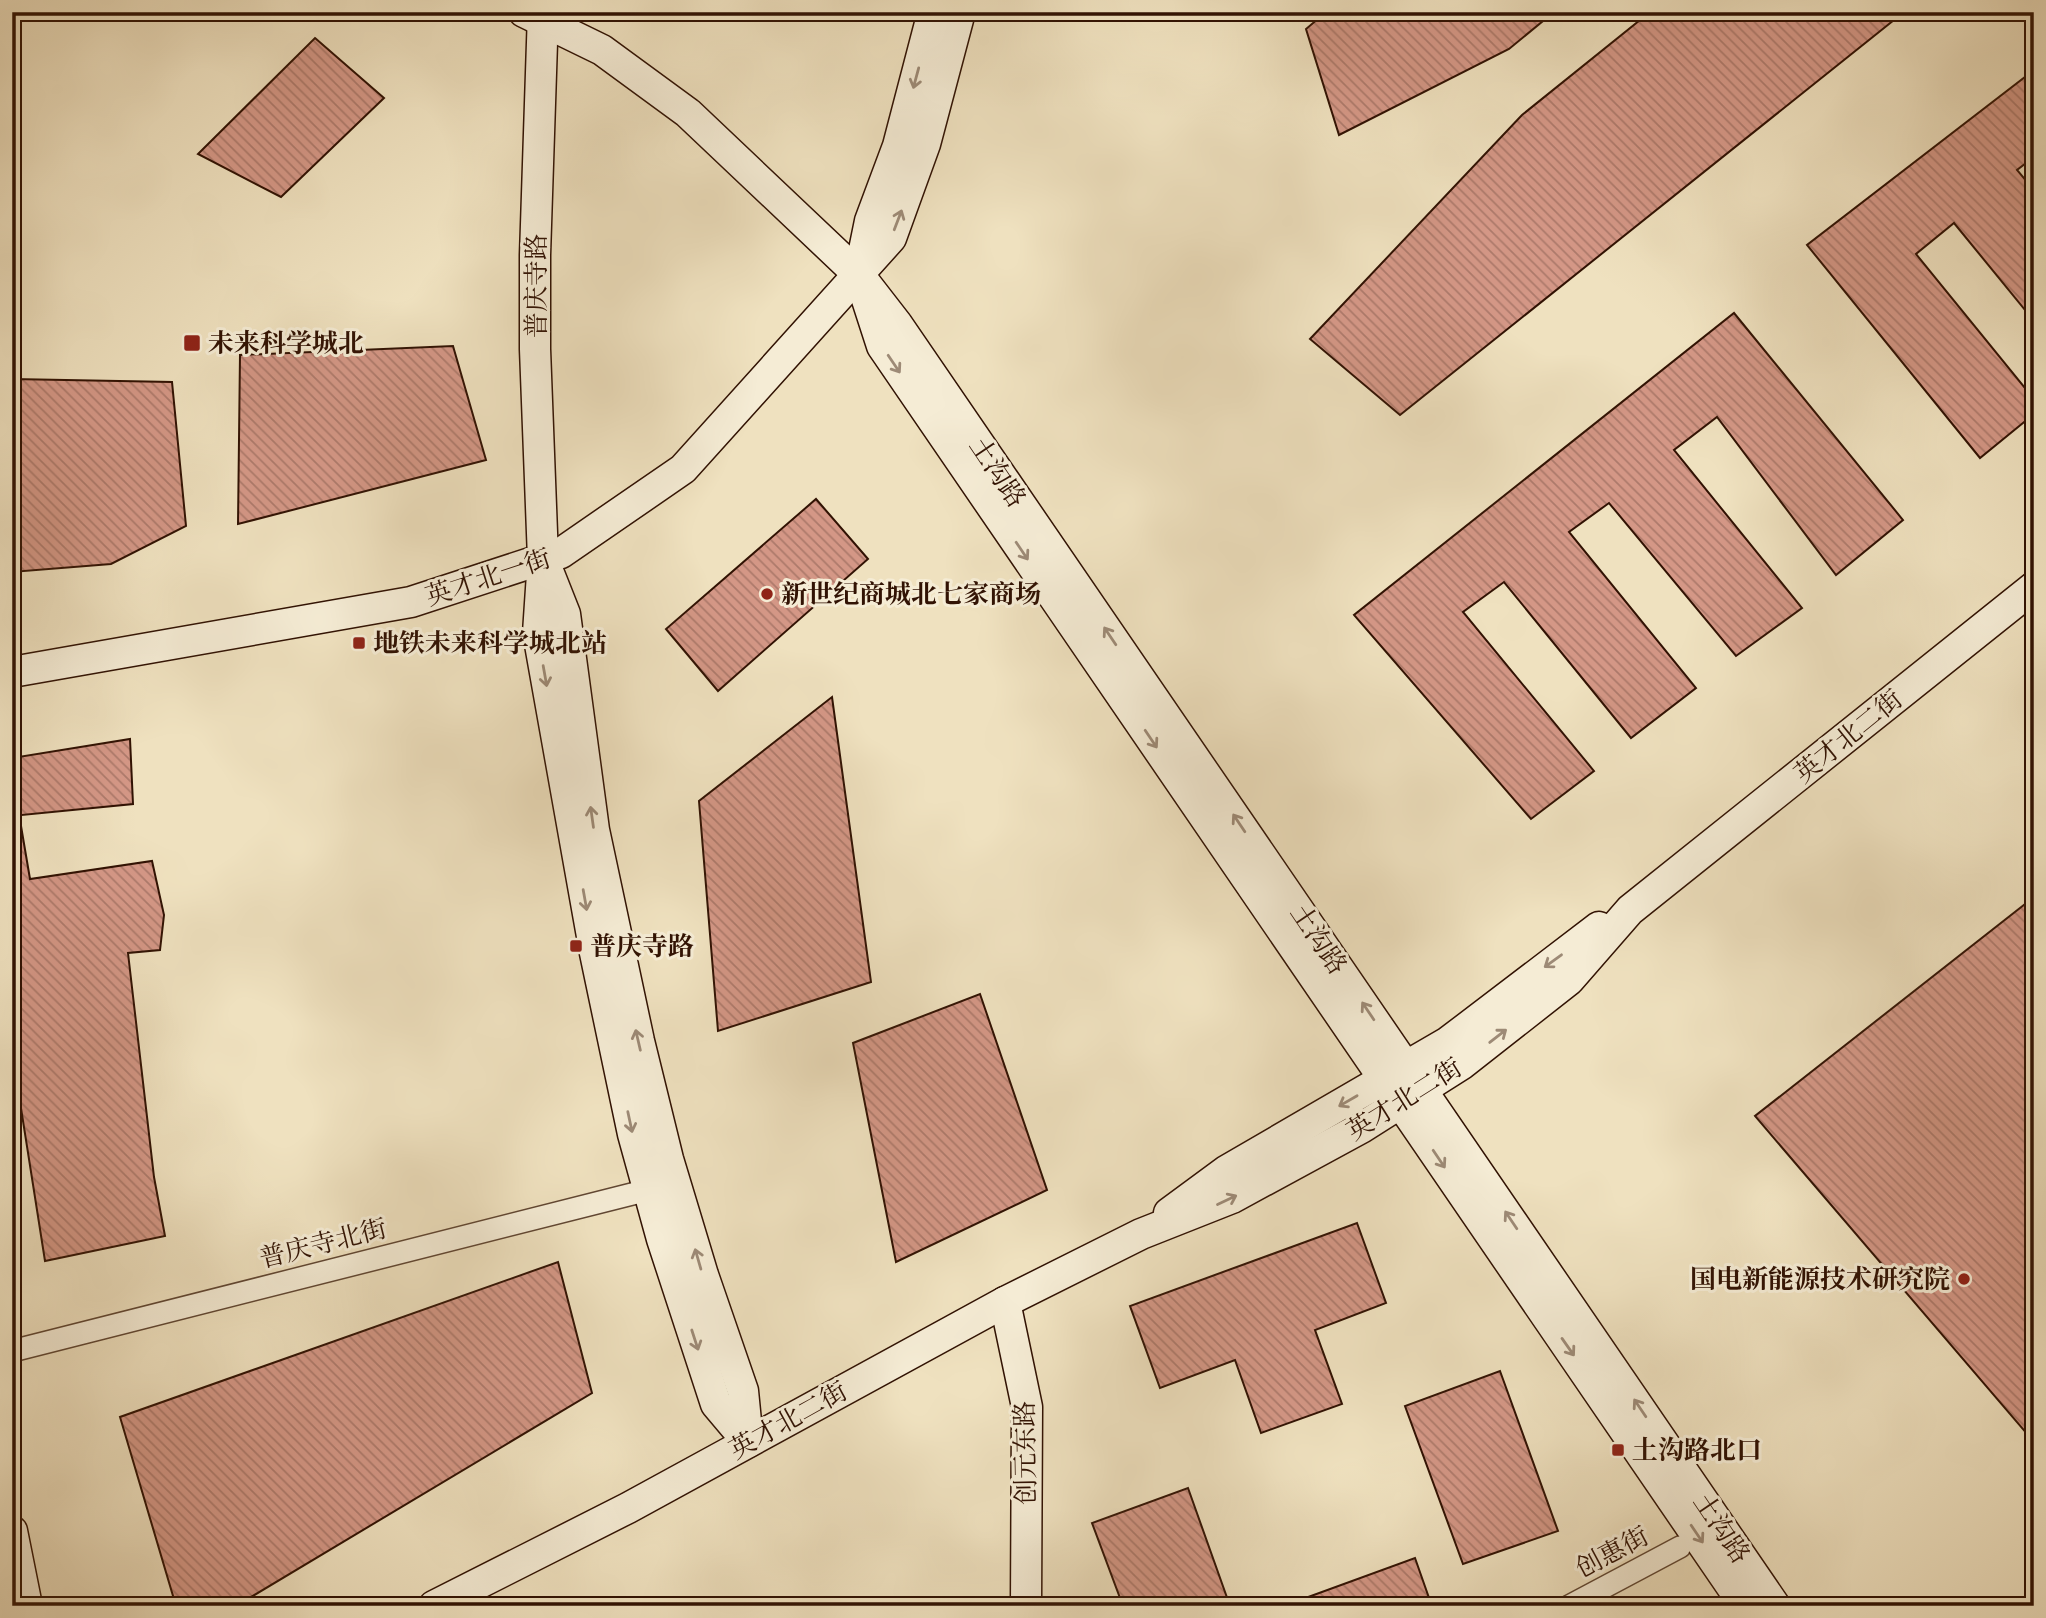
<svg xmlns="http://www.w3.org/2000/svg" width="2046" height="1618" font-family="'IM FELL English','Noto Serif SC',serif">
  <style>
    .building { fill: url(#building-back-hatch); stroke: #311203; stroke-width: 2 }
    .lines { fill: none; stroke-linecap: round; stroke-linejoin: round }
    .street-casing { stroke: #604632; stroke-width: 24 }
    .secondary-casing { stroke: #311203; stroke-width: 33 }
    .street { stroke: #f5ecd5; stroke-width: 21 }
    .secondary { stroke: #f5ecd5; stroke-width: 30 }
    .oneway { stroke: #9d8a76 }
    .poi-dot { fill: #8f2418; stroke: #f5ecd5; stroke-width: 2.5 }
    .labels { text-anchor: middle; stroke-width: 6; stroke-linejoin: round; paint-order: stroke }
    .street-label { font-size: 26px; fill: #311203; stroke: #f5ecd5 }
    .poi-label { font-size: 26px; font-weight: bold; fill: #311203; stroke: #f5ecd5; text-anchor: start }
  </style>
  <defs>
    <pattern id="building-back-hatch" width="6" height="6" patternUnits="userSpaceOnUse" patternTransform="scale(1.75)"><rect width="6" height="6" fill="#d49786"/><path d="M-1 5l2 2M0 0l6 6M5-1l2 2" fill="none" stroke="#ad7a6b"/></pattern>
  </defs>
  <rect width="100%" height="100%" fill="#efe1bf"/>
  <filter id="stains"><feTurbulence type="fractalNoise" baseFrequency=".00286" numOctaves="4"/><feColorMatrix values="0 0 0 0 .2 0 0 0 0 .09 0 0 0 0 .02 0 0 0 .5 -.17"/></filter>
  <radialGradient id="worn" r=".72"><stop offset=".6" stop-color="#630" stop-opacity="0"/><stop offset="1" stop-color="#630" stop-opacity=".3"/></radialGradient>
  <!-- building -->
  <g class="building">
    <polygon points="1326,12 1554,12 1509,49 1339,135 1306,29"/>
    <polygon points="1650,12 1904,12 1400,415 1310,339 1522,115"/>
    <polygon points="315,38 384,98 281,197 198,154"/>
    <polygon points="2034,70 2034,157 2017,170 2034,190 2034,321 1954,223 1916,254 2034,399 2034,414 1980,458 1807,245"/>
    <polygon points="1734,313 1903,520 1836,575 1717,417 1674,450 1802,608 1736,656 1609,503 1569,532 1696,688 1631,738 1504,582 1463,612 1594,771 1531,819 1354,615"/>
    <polygon points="453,346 486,460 238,524 240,355"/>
    <polygon points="12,379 172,382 186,526 111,564 12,572"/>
    <polygon points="816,499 868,559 718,691 666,629"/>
    <polygon points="832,697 871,982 718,1031 699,801"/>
    <polygon points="130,739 133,804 12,816 12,758"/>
    <polygon points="21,826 30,879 152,861 164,915 160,950 128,953 154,1177 165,1236 45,1261 12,1051 12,827"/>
    <polygon points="2034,897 2034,1442 1755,1116"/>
    <polygon points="980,994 1047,1190 896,1262 853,1043"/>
    <polygon points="1357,1223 1386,1303 1315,1330 1342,1404 1261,1433 1235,1360 1160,1388 1130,1306"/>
    <polygon points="558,1262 592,1393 236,1606 176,1606 120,1417"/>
    <polygon points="1500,1371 1558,1531 1463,1564 1405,1406"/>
    <polygon points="1188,1488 1230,1606 1123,1606 1092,1523"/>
    <polygon points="1415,1558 1429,1598 1407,1606 1289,1606 1289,1604"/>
  </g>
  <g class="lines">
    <defs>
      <g id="street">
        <polyline points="12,1351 648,1190"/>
        <polyline points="1569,1606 1680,1547"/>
      </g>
      <g id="secondary">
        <polyline points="524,12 602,50 688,113 859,275 897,324 1775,1606"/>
        <polyline points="543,12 535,255 535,349 543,559 538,633 595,953 633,1134 662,1239 716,1404 748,1442"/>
        <polyline points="933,12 898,146 870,221 859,275 882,346 1745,1606"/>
        <polyline points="546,566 565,614 594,830 639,1041 668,1159 703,1275 743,1391 748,1442"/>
        <polyline points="12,672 411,602 561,553 683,469 891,238 925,144 960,12"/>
        <polyline points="1169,1213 1226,1171 1448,1042 1599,927"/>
        <polyline points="1005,1302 1027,1407 1026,1606"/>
        <polyline points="12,1531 27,1606"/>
        <polyline points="434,1606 628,1508 1005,1302 1141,1234 1232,1198 1361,1128 1462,1064 1569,980 1630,910 2034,587"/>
      </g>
    </defs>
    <!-- street casing -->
    <use href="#street" class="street-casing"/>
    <!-- secondary casing -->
    <use href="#secondary" class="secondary-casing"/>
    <!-- street -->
    <use href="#street" class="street"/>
    <!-- secondary -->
    <use href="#secondary" class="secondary"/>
  </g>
  <!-- one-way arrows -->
  <defs><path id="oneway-shaft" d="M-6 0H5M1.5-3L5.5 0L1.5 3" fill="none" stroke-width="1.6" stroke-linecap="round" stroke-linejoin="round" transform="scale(1.75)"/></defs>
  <g class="oneway">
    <use href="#oneway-shaft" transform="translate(916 78) rotate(105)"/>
    <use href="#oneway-shaft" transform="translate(898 220) rotate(-69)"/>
    <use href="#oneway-shaft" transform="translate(894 364) rotate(56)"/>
    <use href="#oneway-shaft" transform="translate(1022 551) rotate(56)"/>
    <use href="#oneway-shaft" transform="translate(1110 636) rotate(-124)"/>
    <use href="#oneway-shaft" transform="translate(545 676) rotate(80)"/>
    <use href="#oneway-shaft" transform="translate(1151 739) rotate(56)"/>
    <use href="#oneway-shaft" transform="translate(592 817) rotate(-98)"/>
    <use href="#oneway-shaft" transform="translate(1239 823) rotate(-124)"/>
    <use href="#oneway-shaft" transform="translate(585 900) rotate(80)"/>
    <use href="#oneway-shaft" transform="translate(1553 961) rotate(144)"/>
    <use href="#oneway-shaft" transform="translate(1368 1011) rotate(-124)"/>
    <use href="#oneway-shaft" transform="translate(1498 1036) rotate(-38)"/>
    <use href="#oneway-shaft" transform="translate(638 1040) rotate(-103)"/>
    <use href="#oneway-shaft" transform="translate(1348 1101) rotate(150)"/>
    <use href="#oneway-shaft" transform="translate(630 1122) rotate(78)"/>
    <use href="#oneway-shaft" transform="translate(1439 1159) rotate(56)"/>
    <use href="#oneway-shaft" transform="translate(1227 1200) rotate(-25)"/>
    <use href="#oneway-shaft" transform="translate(1511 1220) rotate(-124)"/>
    <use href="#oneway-shaft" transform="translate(698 1259) rotate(-106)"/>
    <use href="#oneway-shaft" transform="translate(695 1340) rotate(72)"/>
    <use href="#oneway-shaft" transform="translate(1568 1347) rotate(55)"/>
    <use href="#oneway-shaft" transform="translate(1640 1408) rotate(-124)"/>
    <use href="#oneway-shaft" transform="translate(1697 1534) rotate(56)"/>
  </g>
  <!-- markers -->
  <g class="poi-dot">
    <rect x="183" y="334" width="18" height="18" rx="3.5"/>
    <circle cx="767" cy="594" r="7"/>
    <rect x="352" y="636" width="14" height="14" rx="3.5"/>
    <rect x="569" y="939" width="14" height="14" rx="3.5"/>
    <circle cx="1964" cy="1279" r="7"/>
    <rect x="1611" y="1443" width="14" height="14" rx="3.5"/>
  </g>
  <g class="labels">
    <!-- street labels -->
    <g class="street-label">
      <text transform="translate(536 286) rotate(-90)" y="9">普庆寺路</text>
      <text transform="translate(998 472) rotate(56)" y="9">土沟路</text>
      <text transform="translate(488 577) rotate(-18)" y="9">英才北一街</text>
      <text transform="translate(1848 736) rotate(-39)" y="9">英才北二街</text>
      <text transform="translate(1319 939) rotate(56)" y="9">土沟路</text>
      <text transform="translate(1404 1099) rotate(-32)" y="9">英才北二街</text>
      <text transform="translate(323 1243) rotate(-14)" y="9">普庆寺北街</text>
      <text transform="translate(788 1420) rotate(-29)" y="9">英才北二街</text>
      <text transform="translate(1025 1453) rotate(-91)" y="9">创元东路</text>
      <text transform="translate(1722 1528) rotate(56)" y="9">土沟路</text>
      <text transform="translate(1612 1552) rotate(-28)" y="9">创惠街</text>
    </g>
    <!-- poi labels -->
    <g class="poi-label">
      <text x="208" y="352">未来科学城北</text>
      <text x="781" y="603">新世纪商城北七家商场</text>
      <text x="373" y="652">地铁未来科学城北站</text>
      <text x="590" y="955">普庆寺路</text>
      <text x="1950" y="1288" text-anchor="end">国电新能源技术研究院</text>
      <text x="1632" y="1459">土沟路北口</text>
    </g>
  </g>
  <!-- margin -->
  <rect width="2046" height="1618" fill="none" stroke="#efe1bf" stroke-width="42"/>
  <rect x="14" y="14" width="2018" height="1590" fill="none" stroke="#311203" stroke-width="3.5"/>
  <rect x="21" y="21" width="2004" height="1576" fill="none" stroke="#311203" stroke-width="2"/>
  <rect width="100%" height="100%" filter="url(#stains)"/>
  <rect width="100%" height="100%" fill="url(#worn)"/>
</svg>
